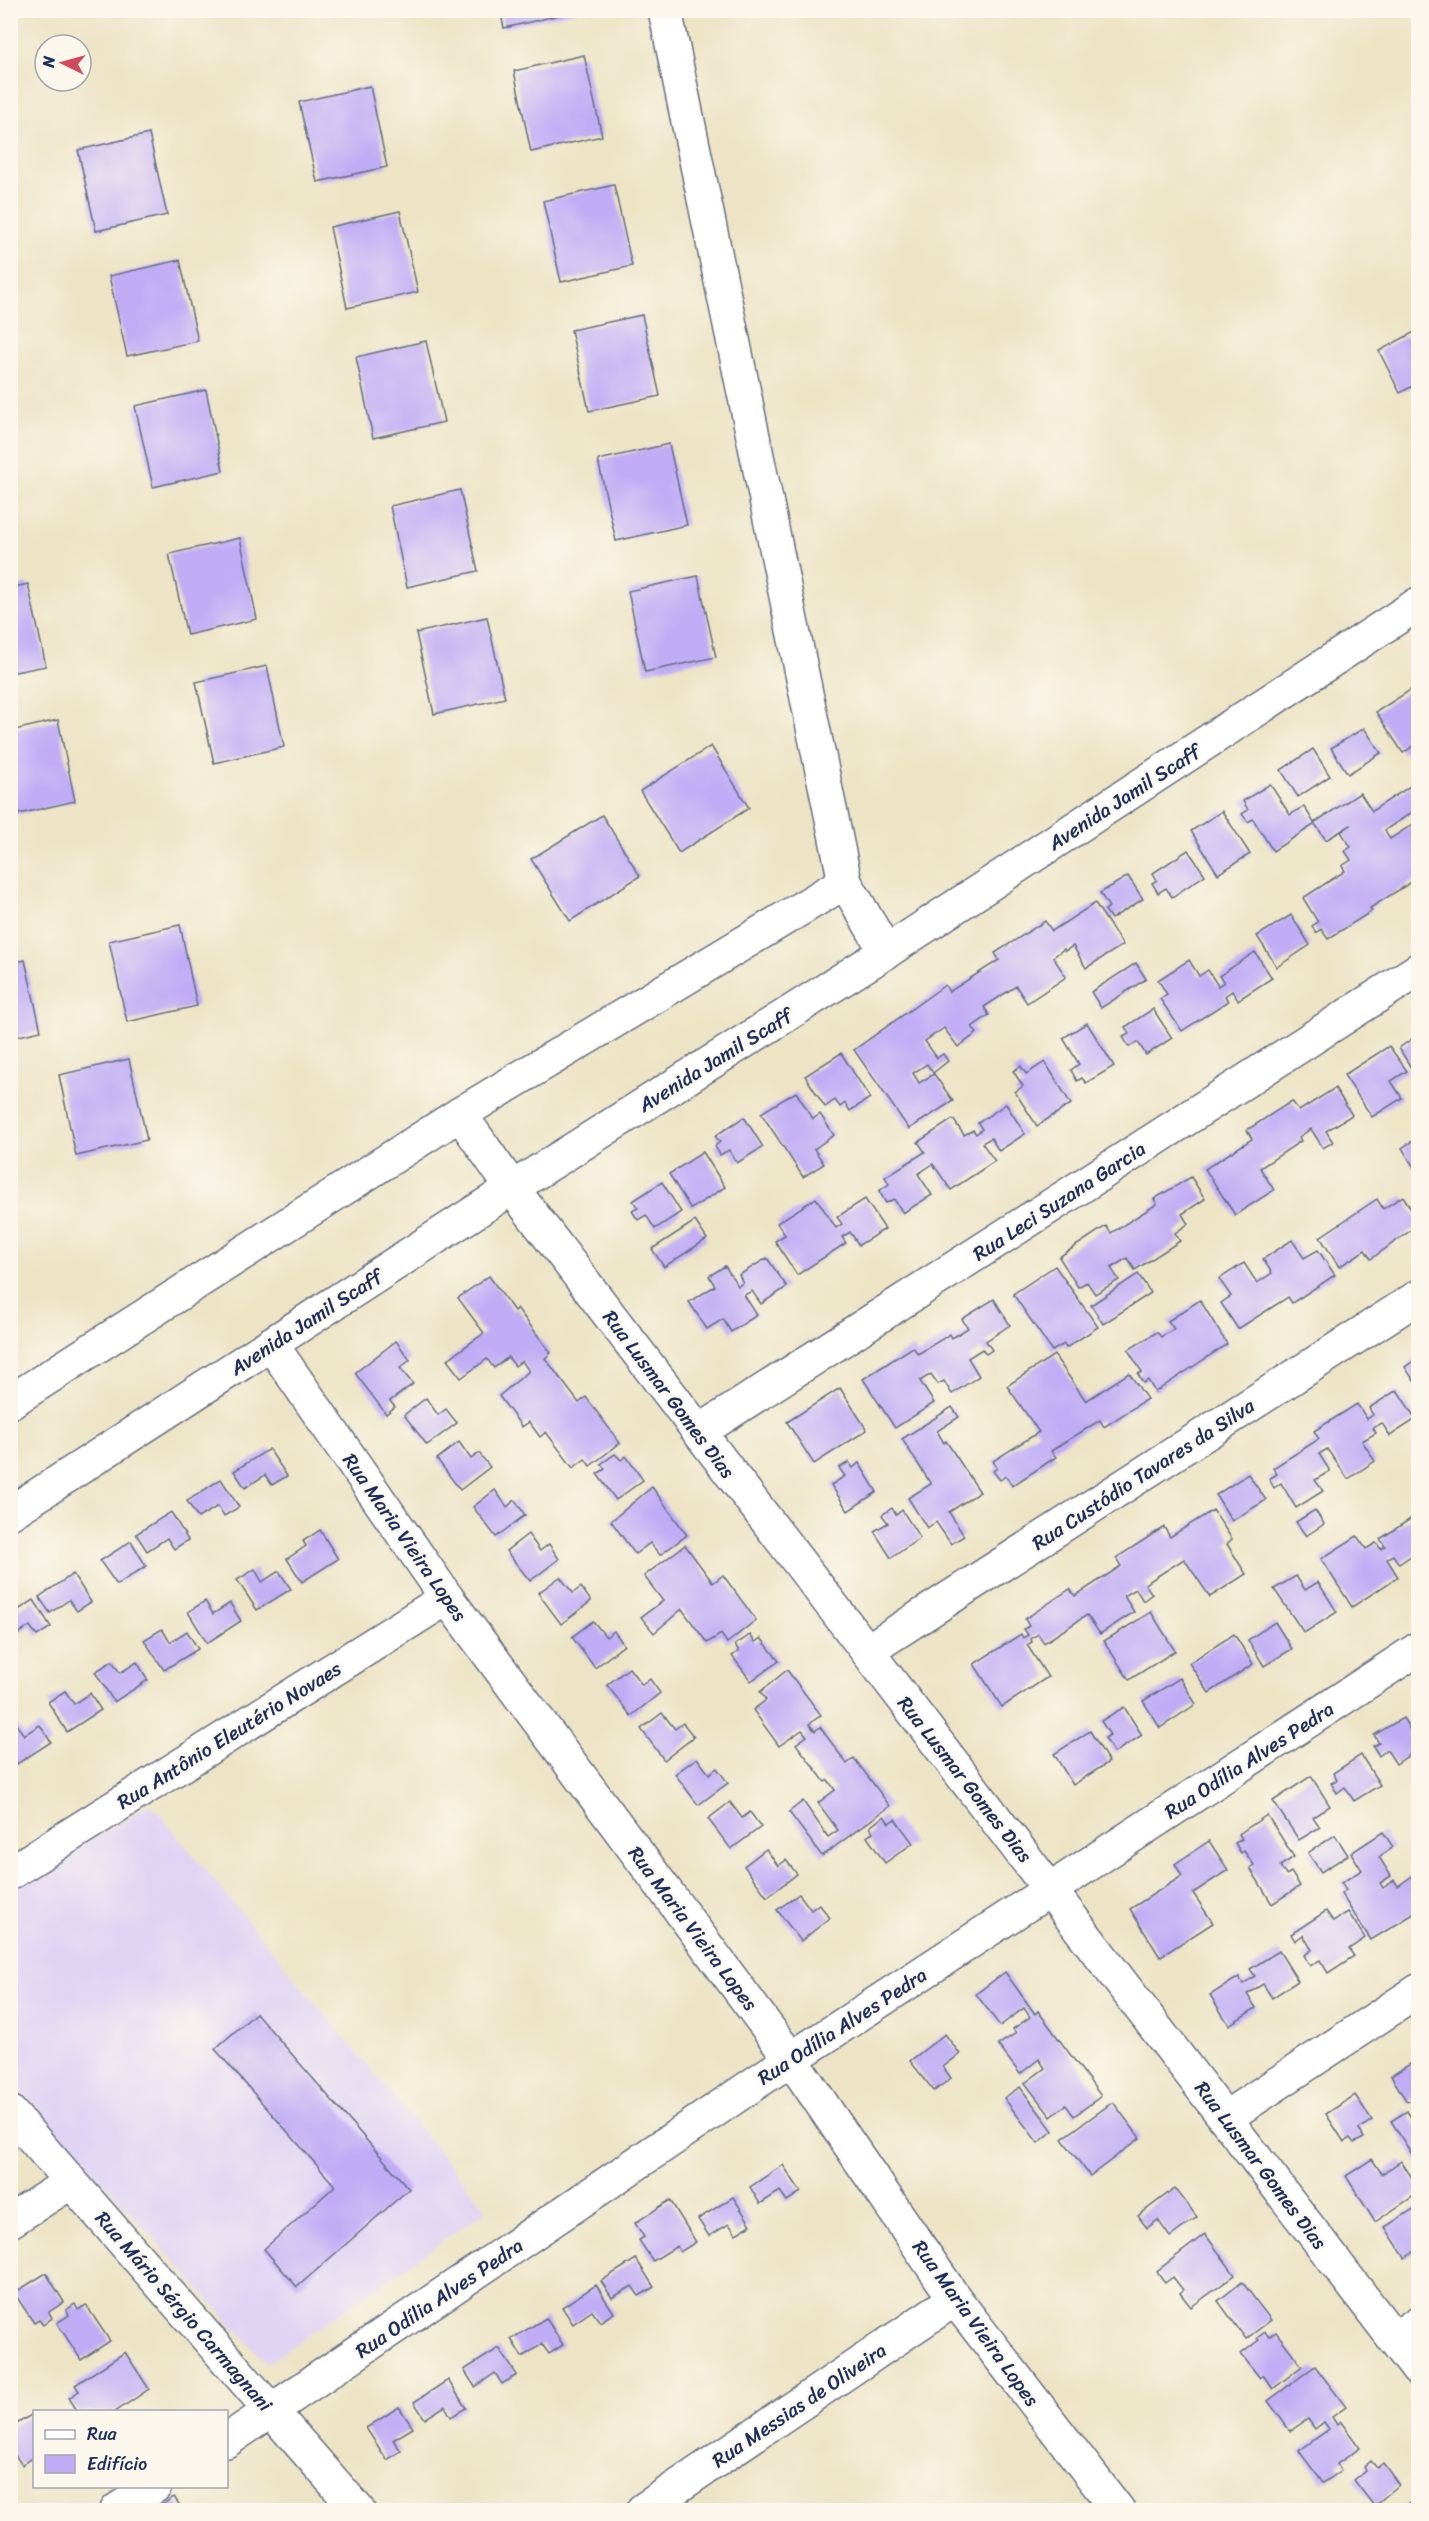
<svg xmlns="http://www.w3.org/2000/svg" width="1429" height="2521" font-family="Sriracha,sans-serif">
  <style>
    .built { fill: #e0d4f4 }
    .building { fill: #bfacf5 }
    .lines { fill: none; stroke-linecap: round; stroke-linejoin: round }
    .minor-casing { stroke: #646e82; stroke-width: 36 }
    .minor { stroke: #fff; stroke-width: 33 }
    .labels { text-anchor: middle; stroke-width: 4.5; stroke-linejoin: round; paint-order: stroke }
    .street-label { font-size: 20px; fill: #1b2f5e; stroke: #fbf7ec }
  </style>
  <rect width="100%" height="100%" fill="#fbf7ec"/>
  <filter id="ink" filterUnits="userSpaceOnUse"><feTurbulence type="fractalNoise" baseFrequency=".0167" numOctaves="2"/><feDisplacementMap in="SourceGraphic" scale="12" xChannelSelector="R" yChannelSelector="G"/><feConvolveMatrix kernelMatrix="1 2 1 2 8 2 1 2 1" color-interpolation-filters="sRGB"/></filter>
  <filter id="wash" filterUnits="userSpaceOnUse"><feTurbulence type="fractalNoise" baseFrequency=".008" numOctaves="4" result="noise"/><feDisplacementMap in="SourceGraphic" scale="24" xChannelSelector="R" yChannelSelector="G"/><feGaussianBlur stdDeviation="1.35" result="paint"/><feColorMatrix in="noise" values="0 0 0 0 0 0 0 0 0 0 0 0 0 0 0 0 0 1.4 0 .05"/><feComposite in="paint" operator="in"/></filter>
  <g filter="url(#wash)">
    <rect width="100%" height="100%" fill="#ede4c5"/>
    <!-- built -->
    <polygon class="built" points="151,1804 487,2210 267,2364 11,2080 10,1887"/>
    <g id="blocks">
      <!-- building -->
      <g class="building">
        <polygon points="500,10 577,10 577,11 504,28"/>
        <polygon points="584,55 602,136 531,152 514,71"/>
        <polygon points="370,86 387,167 317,182 299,102"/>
        <polygon points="149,134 167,215 96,231 78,150"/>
        <polygon points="614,185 632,266 561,282 543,201"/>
        <polygon points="400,211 418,292 347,308 330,227"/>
        <polygon points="180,260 198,341 127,356 109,276"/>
        <polygon points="642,315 660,396 589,411 571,330"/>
        <polygon points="1418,330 1418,383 1400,393 1379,351"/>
        <polygon points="426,341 444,422 373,438 356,357"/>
        <polygon points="206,390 223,471 153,487 135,406"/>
        <polygon points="669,444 687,525 616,541 598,460"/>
        <polygon points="460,490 478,571 407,587 390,506"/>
        <polygon points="10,510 15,525 10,526"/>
        <polygon points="240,538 257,619 187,635 169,554"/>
        <polygon points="698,576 716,657 645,672 628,591"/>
        <polygon points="28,584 46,666 10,673 10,588"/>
        <polygon points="487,617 505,698 434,714 416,633"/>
        <polygon points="267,666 284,747 214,763 196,682"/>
        <polygon points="1418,685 1418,743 1403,753 1376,712"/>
        <polygon points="58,720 75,801 10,816 10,731"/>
        <polygon points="1364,728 1381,753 1348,774 1331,748"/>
        <polygon points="711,746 749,808 679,853 640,791"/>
        <polygon points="1313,749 1330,776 1298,797 1281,770"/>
        <polygon points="1418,781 1418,811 1417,809 1385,830 1390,839 1418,821 1418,883 1416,879 1370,908 1372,911 1328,939 1321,929 1316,933 1312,926 1318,922 1303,898 1345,871 1342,866 1351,860 1345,851 1351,847 1341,832 1351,825 1326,840 1315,824 1273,851 1253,819 1248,822 1242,814 1248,810 1243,801 1270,784 1290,815 1304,806 1314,823 1360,793 1372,811"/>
        <polygon points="1222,811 1250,854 1218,874 1191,831"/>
        <polygon points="602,815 640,876 570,921 531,859"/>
        <polygon points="1188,850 1205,875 1172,897 1166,888 1158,893 1152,883 1157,880 1153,873"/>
        <polygon points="1128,876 1143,899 1111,919 1105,910 1109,907 1100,893"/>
        <polygon points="1095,903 1123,945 1086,968 1073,946 1065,951 1064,949 1053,957 1066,977 1027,1003 1016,986 984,1007 989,1015 972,1027 977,1033 958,1047 944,1028 925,1041 937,1058 943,1054 948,1061 933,1073 927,1064 913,1073 919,1083 934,1074 953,1101 909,1129 854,1050 945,985 949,992 999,960 995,953 1045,921 1052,931"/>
        <polygon points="1291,915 1310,945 1277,967 1257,936"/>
        <polygon points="180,925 197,1006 127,1022 109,941"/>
        <polygon points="1255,952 1272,978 1238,1000 1232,991 1225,996 1228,1001 1182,1031 1160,999 1167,994 1158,980 1189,960 1199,976 1208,970 1218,986 1224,982 1219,976"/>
        <polygon points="25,960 41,1031 10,1038 10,964"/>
        <polygon points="1136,963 1146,979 1101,1008 1091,992"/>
        <polygon points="1153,1009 1172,1038 1146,1055 1138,1042 1129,1047 1123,1037 1129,1034 1125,1027"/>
        <polygon points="1087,1023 1114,1066 1086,1083 1082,1078 1077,1081 1071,1070 1079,1064 1063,1038"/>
        <polygon points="1418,1035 1418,1074 1416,1076 1399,1048"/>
        <polygon points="1389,1046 1407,1071 1391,1081 1402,1098 1372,1117 1344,1075"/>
        <polygon points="841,1053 870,1098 850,1111 845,1103 840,1107 835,1100 825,1107 805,1076"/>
        <polygon points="129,1059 147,1140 76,1156 59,1075"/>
        <polygon points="1045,1062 1071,1104 1037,1126 1015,1092 1023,1086 1013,1071 1021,1066 1026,1074"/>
        <polygon points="1335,1088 1352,1115 1326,1131 1333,1142 1323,1148 1311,1129 1299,1137 1301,1141 1260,1168 1274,1190 1235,1215 1205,1169 1252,1139 1247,1130 1292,1101 1299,1111"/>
        <polygon points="796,1092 813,1119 820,1114 834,1135 814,1149 824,1164 803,1177 761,1113"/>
        <polygon points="1006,1104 1025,1134 999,1151 991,1138 982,1143 995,1161 951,1190 933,1164 918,1174 932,1195 903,1213 894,1199 886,1203 879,1191 889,1184 885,1177 925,1152 918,1142 953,1119 964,1135 973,1130 976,1134 982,1129 978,1123"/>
        <polygon points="744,1117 763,1147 737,1163 729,1150 720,1155 715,1146 720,1142 715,1136"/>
        <polygon points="1418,1137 1418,1174 1402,1148"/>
        <polygon points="703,1152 725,1187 691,1209 669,1174"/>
        <polygon points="1191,1177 1205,1199 1182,1214 1188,1224 1175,1233 1180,1241 1135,1270 1127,1258 1111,1268 1119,1280 1095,1294 1087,1282 1078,1287 1059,1257 1106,1226 1111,1233 1157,1204 1154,1199"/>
        <polygon points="662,1182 681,1212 655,1229 646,1215 638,1220 632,1211 638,1208 633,1201"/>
        <polygon points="1403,1196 1418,1221 1418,1225 1371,1259 1365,1250 1339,1267 1320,1237 1377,1199 1383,1209"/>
        <polygon points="816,1198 836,1228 842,1224 837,1217 865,1199 885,1229 859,1245 850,1232 842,1237 846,1243 797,1275 775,1241 785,1235 777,1223"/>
        <polygon points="695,1221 707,1239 664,1267 652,1249"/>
        <polygon points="1292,1240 1304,1258 1318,1250 1335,1275 1292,1303 1288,1297 1238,1329 1221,1303 1231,1296 1219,1279 1244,1263 1257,1283 1272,1273 1263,1259"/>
        <polygon points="767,1258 787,1287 761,1304 752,1291 744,1295 757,1315 731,1332 723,1319 707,1329 689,1302 715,1286 709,1276 725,1266 738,1286 743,1283 739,1275"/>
        <polygon points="1055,1266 1098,1327 1066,1348 1064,1344 1052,1351 1013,1294"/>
        <polygon points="1138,1274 1151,1293 1103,1324 1091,1305"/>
        <polygon points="489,1276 514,1311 517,1308 551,1353 545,1358 579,1403 586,1397 620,1443 590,1466 585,1459 573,1468 546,1432 540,1437 529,1422 522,1427 499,1396 529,1371 522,1361 515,1366 508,1357 494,1368 487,1359 461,1378 447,1360 484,1333 458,1298"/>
        <polygon points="994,1299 1010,1325 986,1341 992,1350 986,1354 982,1349 968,1358 979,1376 952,1394 944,1381 938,1384 931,1374 920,1381 934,1403 895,1428 863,1379 913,1347 918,1354 950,1334 952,1338 968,1328 962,1319"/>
        <polygon points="1200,1300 1227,1344 1155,1392 1148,1380 1143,1383 1138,1374 1142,1372 1128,1350 1157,1332 1161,1337 1174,1329 1168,1321"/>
        <polygon points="396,1341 410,1360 400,1368 413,1384 390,1401 395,1407 386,1414 355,1373"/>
        <polygon points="1054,1355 1086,1401 1129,1373 1147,1399 1104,1427 1100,1420 1051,1451 1056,1457 1012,1486 1006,1476 1000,1480 993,1471 997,1468 993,1461 1039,1432 1007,1386"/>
        <polygon points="1418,1358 1418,1387 1405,1367"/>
        <polygon points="840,1388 867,1430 814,1464 787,1422"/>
        <polygon points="1397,1390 1416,1419 1390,1436 1382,1423 1373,1428 1376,1433 1362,1441 1375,1461 1348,1479 1327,1449 1319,1454 1330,1471 1315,1480 1323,1491 1296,1508 1281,1483 1274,1488 1269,1479 1277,1474 1273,1468 1319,1439 1314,1431 1357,1404 1367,1419 1373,1415 1369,1408"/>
        <polygon points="426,1398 438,1415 446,1409 457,1423 427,1445 404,1415"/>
        <polygon points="952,1407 959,1417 937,1431 944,1443 946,1441 980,1492 949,1512 964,1536 951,1544 936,1522 927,1528 908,1498 931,1484 902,1439"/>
        <polygon points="459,1442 471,1459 479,1453 490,1467 460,1490 437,1459"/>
        <polygon points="269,1449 287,1476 272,1485 265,1475 245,1488 234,1471"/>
        <polygon points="615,1454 621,1460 626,1456 643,1480 616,1500 597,1474 605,1469 601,1464"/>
        <polygon points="849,1462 853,1468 859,1463 877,1492 848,1511 831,1485 845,1476 839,1468"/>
        <polygon points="1248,1474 1266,1500 1232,1521 1216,1495"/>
        <polygon points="221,1479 239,1507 224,1516 218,1506 198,1518 187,1501"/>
        <polygon points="652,1487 687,1535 660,1555 650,1543 635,1554 611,1521"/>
        <polygon points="495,1490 507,1507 515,1500 525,1515 496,1537 473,1507"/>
        <polygon points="892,1508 896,1515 902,1510 920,1538 891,1558 874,1531 888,1523 882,1515"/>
        <polygon points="1213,1510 1232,1539 1227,1544 1246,1574 1210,1597 1184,1559 1145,1584 1152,1594 1143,1601 1136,1589 1124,1596 1134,1612 1100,1634 1087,1615 1044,1643 1038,1634 1031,1639 1032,1642 1027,1645 1048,1677 1002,1707 974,1664 1021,1634 1023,1638 1028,1635 1024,1629 1029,1626 1025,1619 1070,1589 1075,1596 1121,1566 1116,1558 1164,1527 1170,1537"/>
        <polygon points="1315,1510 1324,1524 1306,1536 1296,1522"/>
        <polygon points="171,1512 188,1540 174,1549 167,1538 147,1551 136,1534"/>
        <polygon points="1418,1514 1418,1551 1399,1564 1393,1555 1387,1559 1398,1577 1352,1607 1321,1559 1357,1536 1366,1549 1376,1543 1381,1549 1385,1546 1380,1539"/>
        <polygon points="320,1530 338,1559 302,1582 287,1559 306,1546 303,1541"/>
        <polygon points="528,1534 540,1551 549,1544 559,1559 530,1581 506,1551"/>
        <polygon points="131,1541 146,1566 117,1585 100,1561"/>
        <polygon points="685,1545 713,1583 723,1575 756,1620 727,1643 721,1634 707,1643 682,1609 654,1633 641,1617 663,1601 644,1576"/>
        <polygon points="255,1569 262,1582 279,1571 291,1589 257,1610 237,1580"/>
        <polygon points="73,1574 91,1602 77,1611 69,1600 50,1613 39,1597"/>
        <polygon points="1296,1576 1305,1590 1318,1582 1337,1612 1304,1633 1274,1589"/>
        <polygon points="560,1577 573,1593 581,1587 591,1601 561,1624 538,1593"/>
        <polygon points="34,1600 51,1627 37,1636 30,1626 10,1639 10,1615"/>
        <polygon points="205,1601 213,1614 230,1603 241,1621 207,1643 188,1612"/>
        <polygon points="1151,1612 1175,1651 1129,1680 1104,1641"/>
        <polygon points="593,1621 606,1637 614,1631 624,1645 595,1668 572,1637"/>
        <polygon points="1275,1622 1292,1649 1264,1666 1248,1640"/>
        <polygon points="162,1629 170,1642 187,1631 198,1649 164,1670 144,1640"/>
        <polygon points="1234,1634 1253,1664 1209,1693 1189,1663"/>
        <polygon points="750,1635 755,1642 761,1638 779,1661 751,1681 732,1656 739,1651 735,1645"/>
        <polygon points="112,1661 120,1673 137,1662 148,1680 114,1702 95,1672"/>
        <polygon points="629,1668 642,1685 650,1679 660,1693 631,1716 607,1685"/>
        <polygon points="787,1670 821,1715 809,1724 815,1731 820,1727 847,1764 854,1758 890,1806 822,1856 789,1812 803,1801 828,1837 838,1830 818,1803 835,1790 828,1780 825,1782 796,1744 807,1736 802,1730 779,1746 753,1710 766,1700 760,1692"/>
        <polygon points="1180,1678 1196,1704 1160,1728 1143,1701"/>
        <polygon points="65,1691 74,1704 90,1693 101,1710 67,1732 48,1702"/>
        <polygon points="1124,1707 1142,1735 1114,1753 1105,1738 1110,1735 1101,1721"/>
        <polygon points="662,1713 675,1729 683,1723 694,1737 664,1760 641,1729"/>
        <polygon points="1403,1718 1418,1742 1418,1749 1396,1764 1387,1750 1379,1756 1373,1746 1379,1743 1374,1735"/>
        <polygon points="15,1723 24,1735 40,1725 51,1742 17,1764 10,1753 10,1726"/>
        <polygon points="1090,1731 1109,1762 1073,1785 1054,1754"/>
        <polygon points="1361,1755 1380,1785 1354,1801 1345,1787 1337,1793 1331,1783 1337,1780 1333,1773"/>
        <polygon points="697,1758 709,1774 717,1768 728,1783 698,1805 675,1774"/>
        <polygon points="1311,1776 1330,1806 1313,1817 1320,1827 1299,1840 1273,1801"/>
        <polygon points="730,1802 742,1818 750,1812 761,1827 731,1849 708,1819"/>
        <polygon points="1267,1815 1294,1857 1280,1866 1286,1875 1291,1872 1300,1886 1272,1904 1250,1868 1254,1865 1244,1851 1241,1853 1235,1843 1242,1839 1239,1834"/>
        <polygon points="884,1816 889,1823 895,1819 913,1843 885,1863 867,1837 873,1832 870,1827"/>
        <polygon points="1383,1832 1393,1847 1379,1857 1391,1876 1380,1883 1383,1888 1394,1880 1398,1886 1418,1872 1418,1913 1415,1913 1371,1940 1341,1894 1346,1890 1341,1883 1362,1870 1351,1853"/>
        <polygon points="1335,1835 1348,1855 1321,1872 1308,1853"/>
        <polygon points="1209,1841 1228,1870 1193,1893 1213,1923 1160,1957 1130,1909 1182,1876 1175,1864"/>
        <polygon points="766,1849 778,1866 786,1860 797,1874 767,1897 744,1866"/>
        <polygon points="799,1894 811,1910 819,1904 830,1918 801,1941 777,1910"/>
        <polygon points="1326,1911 1333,1921 1348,1912 1365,1938 1349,1949 1354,1956 1328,1973 1320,1960 1310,1966 1304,1955 1312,1950 1303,1935 1295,1941 1291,1934"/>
        <polygon points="1279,1951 1298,1981 1272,1998 1263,1984 1247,1994 1256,2008 1229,2025 1210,1995 1239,1977 1243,1984 1255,1976 1250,1969"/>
        <polygon points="1005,1972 1035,2014 1038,2011 1101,2096 1074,2116 1066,2105 1051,2117 1025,2083 1045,2068 1039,2059 1020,2074 998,2045 1016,2033 1013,2029 1030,2017 1024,2008 1000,2026 976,1994"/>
        <polygon points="256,2013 409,2189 297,2287 264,2249 335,2186 215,2049"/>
        <polygon points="945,2034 960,2054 943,2067 951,2078 934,2091 910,2061"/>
        <polygon points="1418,2059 1418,2094 1407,2102 1391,2076"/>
        <polygon points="1020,2087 1053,2131 1038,2143 1004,2098"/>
        <polygon points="1355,2095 1372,2120 1359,2129 1364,2138 1354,2143 1350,2138 1344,2142 1326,2114"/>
        <polygon points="1113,2102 1140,2138 1090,2176 1062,2139"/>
        <polygon points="1407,2111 1418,2129 1418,2164 1391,2121"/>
        <polygon points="1372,2159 1382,2174 1401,2161 1418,2187 1418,2193 1375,2222 1346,2176"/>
        <polygon points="783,2165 801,2192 787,2201 780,2191 760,2204 750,2187"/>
        <polygon points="1175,2188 1197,2217 1170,2237 1158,2220 1147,2228 1138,2216"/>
        <polygon points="733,2197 751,2225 736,2234 729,2224 709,2236 698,2219"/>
        <polygon points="670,2200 696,2242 680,2252 677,2246 653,2261 639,2240 644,2237 635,2223"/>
        <polygon points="1418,2206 1418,2249 1405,2258 1385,2227"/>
        <polygon points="1205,2234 1235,2275 1191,2307 1180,2293 1183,2290 1173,2277 1165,2283 1157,2271"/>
        <polygon points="636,2259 654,2287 639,2296 632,2286 612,2298 601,2281"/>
        <polygon points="46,2273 64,2302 49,2312 52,2318 43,2325 39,2320 34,2323 14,2293"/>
        <polygon points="1242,2282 1271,2320 1246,2339 1218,2301"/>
        <polygon points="596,2285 614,2313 600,2322 592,2311 573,2324 562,2307"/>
        <polygon points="75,2304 78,2310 86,2305 110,2341 81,2360 57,2323 69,2315 66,2310"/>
        <polygon points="546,2318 563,2345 549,2354 542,2344 522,2357 511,2339"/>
        <polygon points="1265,2332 1269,2337 1276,2332 1302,2366 1273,2389 1263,2375 1260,2378 1241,2354 1259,2340 1257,2338"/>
        <polygon points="499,2348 517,2375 502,2384 495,2373 475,2387 464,2370"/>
        <polygon points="125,2352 149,2389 115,2412 78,2412 69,2398 79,2391 75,2385"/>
        <polygon points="1315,2366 1346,2407 1332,2417 1337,2425 1341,2422 1360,2448 1337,2464 1341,2471 1323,2483 1299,2451 1329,2429 1324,2422 1315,2429 1308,2419 1290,2431 1268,2401"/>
        <polygon points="448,2380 466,2408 451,2417 445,2406 425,2419 414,2402"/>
        <polygon points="399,2407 413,2428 393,2440 401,2451 387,2460 366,2428"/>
        <polygon points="31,2415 34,2421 34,2457 22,2465 10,2448 10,2428"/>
        <polygon points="1371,2461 1377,2468 1383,2463 1399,2485 1374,2506 1354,2480 1366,2470 1364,2467"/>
        <polygon points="174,2497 183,2510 157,2510 156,2509"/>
        <polygon points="1411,2502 1418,2510 1399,2510"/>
      </g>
    </g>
  </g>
  <g filter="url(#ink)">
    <use href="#blocks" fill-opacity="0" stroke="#646e82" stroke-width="1.5"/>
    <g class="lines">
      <defs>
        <g id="minor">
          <polyline points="665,10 845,882 886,952"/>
          <polyline points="460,1114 512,1188 1418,2370"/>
          <polyline points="271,1344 447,1598 791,2059 955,2299 1118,2510"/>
          <polyline points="10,1402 460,1114 845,882"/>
          <polyline points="699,1432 1418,970"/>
          <polyline points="10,1513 512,1188 886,952 1418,604"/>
          <polyline points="867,1651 1418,1297"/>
          <polyline points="10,1873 447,1598"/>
          <polyline points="10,2112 358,2510"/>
          <polyline points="1225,2118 1418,1991"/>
          <polyline points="10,2221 71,2182"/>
          <polyline points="1394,2339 1418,2323"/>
          <polyline points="226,2441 791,2059 1418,1649"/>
          <polyline points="117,2510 155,2486"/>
          <polyline points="643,2510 955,2299"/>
        </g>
      </defs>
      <!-- minor casing -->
      <use href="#minor" class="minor-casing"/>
      <!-- minor -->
      <use href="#minor" class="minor"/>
    </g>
  </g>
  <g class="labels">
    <!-- street labels -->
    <g class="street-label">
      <text transform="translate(1124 797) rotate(-33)" y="7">Avenida Jamil Scaff</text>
      <text transform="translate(715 1060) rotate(-32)" y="7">Avenida Jamil Scaff</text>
      <text transform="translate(1059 1201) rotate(-33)" y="7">Rua Leci Suzana Garcia</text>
      <text transform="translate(306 1322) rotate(-33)" y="7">Avenida Jamil Scaff</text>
      <text transform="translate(669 1394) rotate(53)" y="7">Rua Lusmar Gomes Dias</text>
      <text transform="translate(1143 1474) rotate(-33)" y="7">Rua Custódio Tavares da Silva</text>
      <text transform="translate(405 1537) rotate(55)" y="7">Rua Maria Vieira Lopes</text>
      <text transform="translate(229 1735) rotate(-32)" y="7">Rua Antônio Eleutério Novaes</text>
      <text transform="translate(1249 1760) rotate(-33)" y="7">Rua Odília Alves Pedra</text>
      <text transform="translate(965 1779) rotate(52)" y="7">Rua Lusmar Gomes Dias</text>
      <text transform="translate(693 1928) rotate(53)" y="7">Rua Maria Vieira Lopes</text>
      <text transform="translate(842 2026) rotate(-33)" y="7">Rua Odília Alves Pedra</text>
      <text transform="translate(1261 2165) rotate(53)" y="7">Rua Lusmar Gomes Dias</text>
      <text transform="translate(439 2298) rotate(-34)" y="7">Rua Odília Alves Pedra</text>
      <text transform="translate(184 2311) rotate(49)" y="7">Rua Mário Sérgio Carmagnani</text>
      <text transform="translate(976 2323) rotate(54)" y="7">Rua Maria Vieira Lopes</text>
      <text transform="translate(799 2405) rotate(-34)" y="7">Rua Messias de Oliveira</text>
    </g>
  </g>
  <!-- margin -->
  <rect width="1429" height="2521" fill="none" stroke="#fbf7ec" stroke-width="36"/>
  <!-- legend -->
  <rect x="33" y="2410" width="195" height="78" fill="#fbf7ec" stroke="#a1a7b3" stroke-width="1.5"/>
  <rect x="45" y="2430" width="30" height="9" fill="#ffffff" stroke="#a1a7b3" stroke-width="1.5"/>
  <text x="87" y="2440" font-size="18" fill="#1b2f5e">Rua</text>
  <rect x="45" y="2455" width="30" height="18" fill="#bfacf5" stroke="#a1a7b3" stroke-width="1.5"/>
  <text x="87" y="2470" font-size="18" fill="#1b2f5e">Edifício</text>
  <!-- north arrow -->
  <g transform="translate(63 63) rotate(275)"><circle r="28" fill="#fbf7ec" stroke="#a1a7b3" stroke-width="1.5"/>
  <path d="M0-4.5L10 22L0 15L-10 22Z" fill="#d1495b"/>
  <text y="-9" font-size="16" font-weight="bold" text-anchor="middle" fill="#1b2f5e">N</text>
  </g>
</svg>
